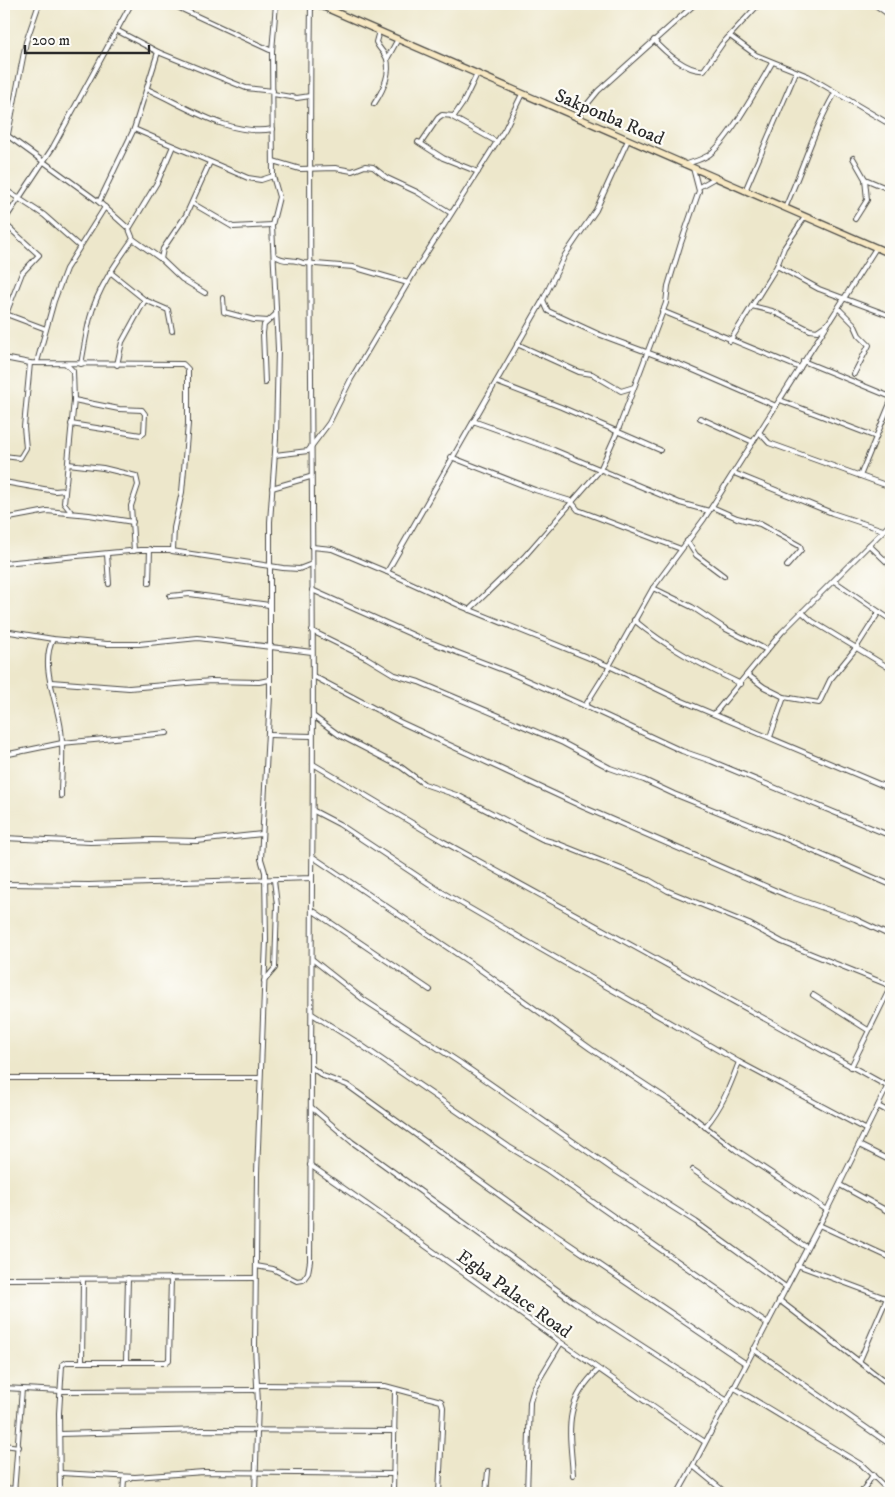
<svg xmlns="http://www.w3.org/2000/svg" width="895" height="1497" font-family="'IM FELL DW Pica',serif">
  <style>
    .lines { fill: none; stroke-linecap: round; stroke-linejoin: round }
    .minor-casing { stroke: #484743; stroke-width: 6 }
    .secondary-casing { stroke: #484743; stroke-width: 8 }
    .minor { stroke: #fff; stroke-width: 4 }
    .secondary { stroke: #f7e8c3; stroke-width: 5.5 }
    .labels { text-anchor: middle; stroke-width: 4.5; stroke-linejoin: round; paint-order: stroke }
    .street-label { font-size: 19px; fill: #2b2b2b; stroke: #fdfcf7 }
  </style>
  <rect width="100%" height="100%" fill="#fdfcf7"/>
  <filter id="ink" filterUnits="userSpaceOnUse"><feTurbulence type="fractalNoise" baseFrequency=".02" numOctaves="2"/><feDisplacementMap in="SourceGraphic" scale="10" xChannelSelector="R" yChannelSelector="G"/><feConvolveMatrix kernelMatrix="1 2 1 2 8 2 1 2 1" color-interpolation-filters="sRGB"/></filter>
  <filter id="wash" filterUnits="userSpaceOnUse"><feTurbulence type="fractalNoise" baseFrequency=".0096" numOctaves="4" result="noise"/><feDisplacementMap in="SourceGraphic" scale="20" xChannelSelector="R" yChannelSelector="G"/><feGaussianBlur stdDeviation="1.12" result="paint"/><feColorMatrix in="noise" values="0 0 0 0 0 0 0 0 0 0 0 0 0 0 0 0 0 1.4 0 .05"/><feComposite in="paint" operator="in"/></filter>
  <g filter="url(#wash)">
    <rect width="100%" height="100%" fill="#ede7cb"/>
  </g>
  <g filter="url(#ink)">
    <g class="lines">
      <defs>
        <g id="minor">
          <polyline points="171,4 272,51"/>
          <polyline points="874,4 891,16"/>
          <polyline points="118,31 158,52 246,88 273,91"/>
          <polyline points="730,36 756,55 808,76 891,125"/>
          <path d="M654 40C665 52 687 72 704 70L722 44 759 4"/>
          <polyline points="387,59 398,39"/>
          <path d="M147 89C186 106 229 137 273 129"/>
          <polyline points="273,94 297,98 310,96"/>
          <path d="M374 104C382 92 391 75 387 59 385 53 379 49 376 42L379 31"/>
          <polyline points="452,117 497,142"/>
          <polyline points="576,118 598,91 695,4"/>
          <polyline points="134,129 248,178 261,180 273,176"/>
          <polyline points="4,133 99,202 134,129 158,52"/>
          <polyline points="8,134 26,42 39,4"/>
          <polyline points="418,142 443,158 478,172"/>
          <polyline points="421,143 438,118 442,115 454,116 463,103 477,74"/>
          <polyline points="853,158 865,179 891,190"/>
          <polyline points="273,161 300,169 335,168 352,171 365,166 373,167 387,178 417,192 451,213"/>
          <path d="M685 165C692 162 700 160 707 156 727 144 759 85 772 63"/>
          <polyline points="699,187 713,179"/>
          <polyline points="4,189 44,215 79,246"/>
          <polyline points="745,191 796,72"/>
          <polyline points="99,202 129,229 133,239 161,259 182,279 205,293"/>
          <polyline points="192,203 233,227 272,225"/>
          <path d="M785 208C802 170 814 129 835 93"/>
          <polyline points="805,217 784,248 777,266 819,289 891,316"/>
          <polyline points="855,219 867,200 865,179"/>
          <polyline points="4,221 53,147 131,4"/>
          <polyline points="4,223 39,255 22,273 6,314"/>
          <polyline points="129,229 158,181 173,146"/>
          <path d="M274 255C283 263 293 258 303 263L353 267 408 283"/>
          <polyline points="161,259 163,249 186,215 210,162"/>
          <polyline points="110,272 145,300 168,310 172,331"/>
          <polyline points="223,298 224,312 254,320 268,321"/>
          <polyline points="543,300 548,311 598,334 684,366 776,406"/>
          <polyline points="752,306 772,311 810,330 817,331 827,324"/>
          <polyline points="839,309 854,324 859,335 869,345 854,374"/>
          <polyline points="662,311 800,368"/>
          <polyline points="6,314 46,329"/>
          <polyline points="730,341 777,266"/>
          <polyline points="517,344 579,372 592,374 621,391 634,387"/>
          <polyline points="4,358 30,363 183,364 188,369 188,424 182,492 174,528 173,550 140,550 4,563"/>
          <polyline points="803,361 891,397"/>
          <polyline points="37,362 54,301 66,269 105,207"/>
          <polyline points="66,364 73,371 74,400 64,503 71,512"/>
          <path d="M81 364C84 349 86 333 90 318 98 288 116 263 133 239"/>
          <polyline points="117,365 122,342 145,300"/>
          <polyline points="496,382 561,407 660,450"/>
          <polyline points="265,383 263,333 264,325 276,314"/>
          <polyline points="780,400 876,437"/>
          <polyline points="700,418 753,442"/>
          <polyline points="473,421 554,450 680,503 709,511"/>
          <polyline points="71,424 141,435 144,433 145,414 142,410 119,409 74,400"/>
          <polyline points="759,432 769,443 891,487"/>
          <polyline points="275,455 308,451 329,423 351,379 415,271 505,129 522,94"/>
          <polyline points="4,456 20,458 26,448 24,427 30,363"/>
          <polyline points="451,457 535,490 571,501 578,510 681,549"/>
          <polyline points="68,464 103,468 136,476 138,485 131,506 134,551"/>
          <polyline points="734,473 832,513 883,530"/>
          <polyline points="860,476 891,401"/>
          <polyline points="4,482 55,491 65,490"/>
          <polyline points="272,488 310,477"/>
          <polyline points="712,507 737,518 760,524 800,546 801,550 787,566"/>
          <polyline points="4,519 47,511 89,515 133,522"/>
          <polyline points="687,541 696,555 724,576"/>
          <polyline points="869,545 891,566"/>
          <polyline points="312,547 332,549 387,572 463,607 609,666 680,700 891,789"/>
          <polyline points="172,551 283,568 299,569 312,564"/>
          <polyline points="107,554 109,584"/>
          <polyline points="387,572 543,300 565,255 596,210 628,140"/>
          <polyline points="834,581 891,620"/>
          <polyline points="149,583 150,549"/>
          <polyline points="653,588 692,607 724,628 767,650"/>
          <polyline points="312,590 422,639 508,672 585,706"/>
          <polyline points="170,596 190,594 269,605"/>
          <polyline points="469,610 524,557 600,470 618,430 666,303 668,286 681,243 699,191 693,168"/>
          <polyline points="802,612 812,621 891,669"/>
          <path d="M634 620C667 648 702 665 741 684"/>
          <polyline points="4,631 53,639 107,644 139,644 198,638 312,652"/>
          <polyline points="312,631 367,658 395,675 419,682 563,743 610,768 644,780 674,794 788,840 891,885"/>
          <path d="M53 639C39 666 58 702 61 730 64 751 61 775 61 796"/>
          <polyline points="609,666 653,588 704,519 876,248"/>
          <polyline points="610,666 585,706 682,751 711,761 891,836"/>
          <polyline points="748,675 764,687 784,697 819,703 830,680 856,648 879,612"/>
          <polyline points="313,676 400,722 583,807 786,895 855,919 891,936"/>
          <polyline points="51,682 129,688 211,681 259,682 269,680"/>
          <polyline points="714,714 782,632 891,523"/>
          <polyline points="313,716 339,735 401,767 424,784 459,796 542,839 559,844 649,880 668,891 749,924 782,942 891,986"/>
          <polyline points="269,735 312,736"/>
          <polyline points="770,737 784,697"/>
          <polyline points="4,755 62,743 167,733"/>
          <polyline points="313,764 444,842 887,1086"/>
          <polyline points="314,811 339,824 440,891 521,938 739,1062 865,1129"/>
          <polyline points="4,838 90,842 152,840 197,841 262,834"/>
          <polyline points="313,857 478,968 591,1049 681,1108 736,1150 827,1210"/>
          <path d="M4 884 89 885 312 878C316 586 307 295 311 4"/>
          <polyline points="312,910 430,990"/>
          <polyline points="312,959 364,1000 459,1062 614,1170 696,1222 786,1287"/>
          <polyline points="264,981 275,968 277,905 274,880"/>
          <polyline points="813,995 868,1030"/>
          <polyline points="312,1014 355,1041 509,1147 547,1170 766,1323"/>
          <polyline points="851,1067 891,986"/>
          <polyline points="312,1068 323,1076 347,1085 541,1225 745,1363"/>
          <polyline points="4,1078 260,1078"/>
          <polyline points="878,1106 891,1113"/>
          <polyline points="311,1107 352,1142 574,1302 726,1400"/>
          <path d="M705 1127C722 1107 730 1086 739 1062"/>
          <polyline points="859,1145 891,1161"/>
          <path d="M310 1165C443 1256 571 1353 705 1442"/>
          <polyline points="693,1170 806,1247"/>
          <polyline points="840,1185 891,1213"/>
          <polyline points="819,1225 891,1258"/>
          <polyline points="797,1265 891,1300"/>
          <polyline points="256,1266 273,1269 297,1281 303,1280 308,1273 310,1261 312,878"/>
          <polyline points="4,1279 255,1278"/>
          <polyline points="779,1300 891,1386"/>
          <polyline points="753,1349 891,1445"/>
          <polyline points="860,1360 887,1298"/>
          <polyline points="126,1361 128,1278"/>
          <polyline points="82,1362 83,1279"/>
          <polyline points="257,1385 385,1386 441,1401 443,1407 439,1493"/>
          <polyline points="733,1387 862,1465 891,1493"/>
          <polyline points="4,1388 61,1391 257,1390"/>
          <polyline points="60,1434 203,1430 395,1431"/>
          <polyline points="4,1445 19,1447"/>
          <polyline points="60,1473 135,1477 204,1472 394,1474"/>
          <path d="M573 1475C570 1431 562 1404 598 1370"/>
          <polyline points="4,1488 15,1489"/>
          <polyline points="14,1493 22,1389"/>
          <polyline points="60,1493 59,1413 62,1365 67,1362 166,1362 169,1360 171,1278"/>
          <polyline points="123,1493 124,1480 130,1478"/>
          <polyline points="255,1493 258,1403 255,1347 257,1173 266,940 265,872 261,859 270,696 270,522 276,438 278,349 272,225 279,197 273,176 272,51 276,4"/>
          <polyline points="393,1493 395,1390"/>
          <polyline points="486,1493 488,1471"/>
          <polyline points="527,1493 530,1402 534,1388 561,1343"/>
          <polyline points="678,1493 693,1466"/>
          <polyline points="726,1493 693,1466 827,1210 891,1079"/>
          <polyline points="861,1493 873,1475"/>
        </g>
        <polyline id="secondary" points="317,4 891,254"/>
      </defs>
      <!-- minor casing -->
      <use href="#minor" class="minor-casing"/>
      <!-- secondary casing -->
      <use href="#secondary" class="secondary-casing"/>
      <!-- minor -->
      <use href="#minor" class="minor"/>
      <!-- secondary -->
      <use href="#secondary" class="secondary"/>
    </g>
  </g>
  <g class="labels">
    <!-- street labels -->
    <g class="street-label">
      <text transform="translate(610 116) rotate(23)" y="7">Sakponba Road</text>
      <text transform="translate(515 1293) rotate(36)" y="7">Egba Palace Road</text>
    </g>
  </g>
  <!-- margin -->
  <rect width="895" height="1497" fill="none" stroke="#fdfcf7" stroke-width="20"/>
  <!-- scale -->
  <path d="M25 45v8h124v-8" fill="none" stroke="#2b2b2b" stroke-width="2.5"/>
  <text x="32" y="45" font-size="15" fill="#2b2b2b" stroke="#fdfcf7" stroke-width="4" paint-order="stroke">200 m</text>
</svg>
